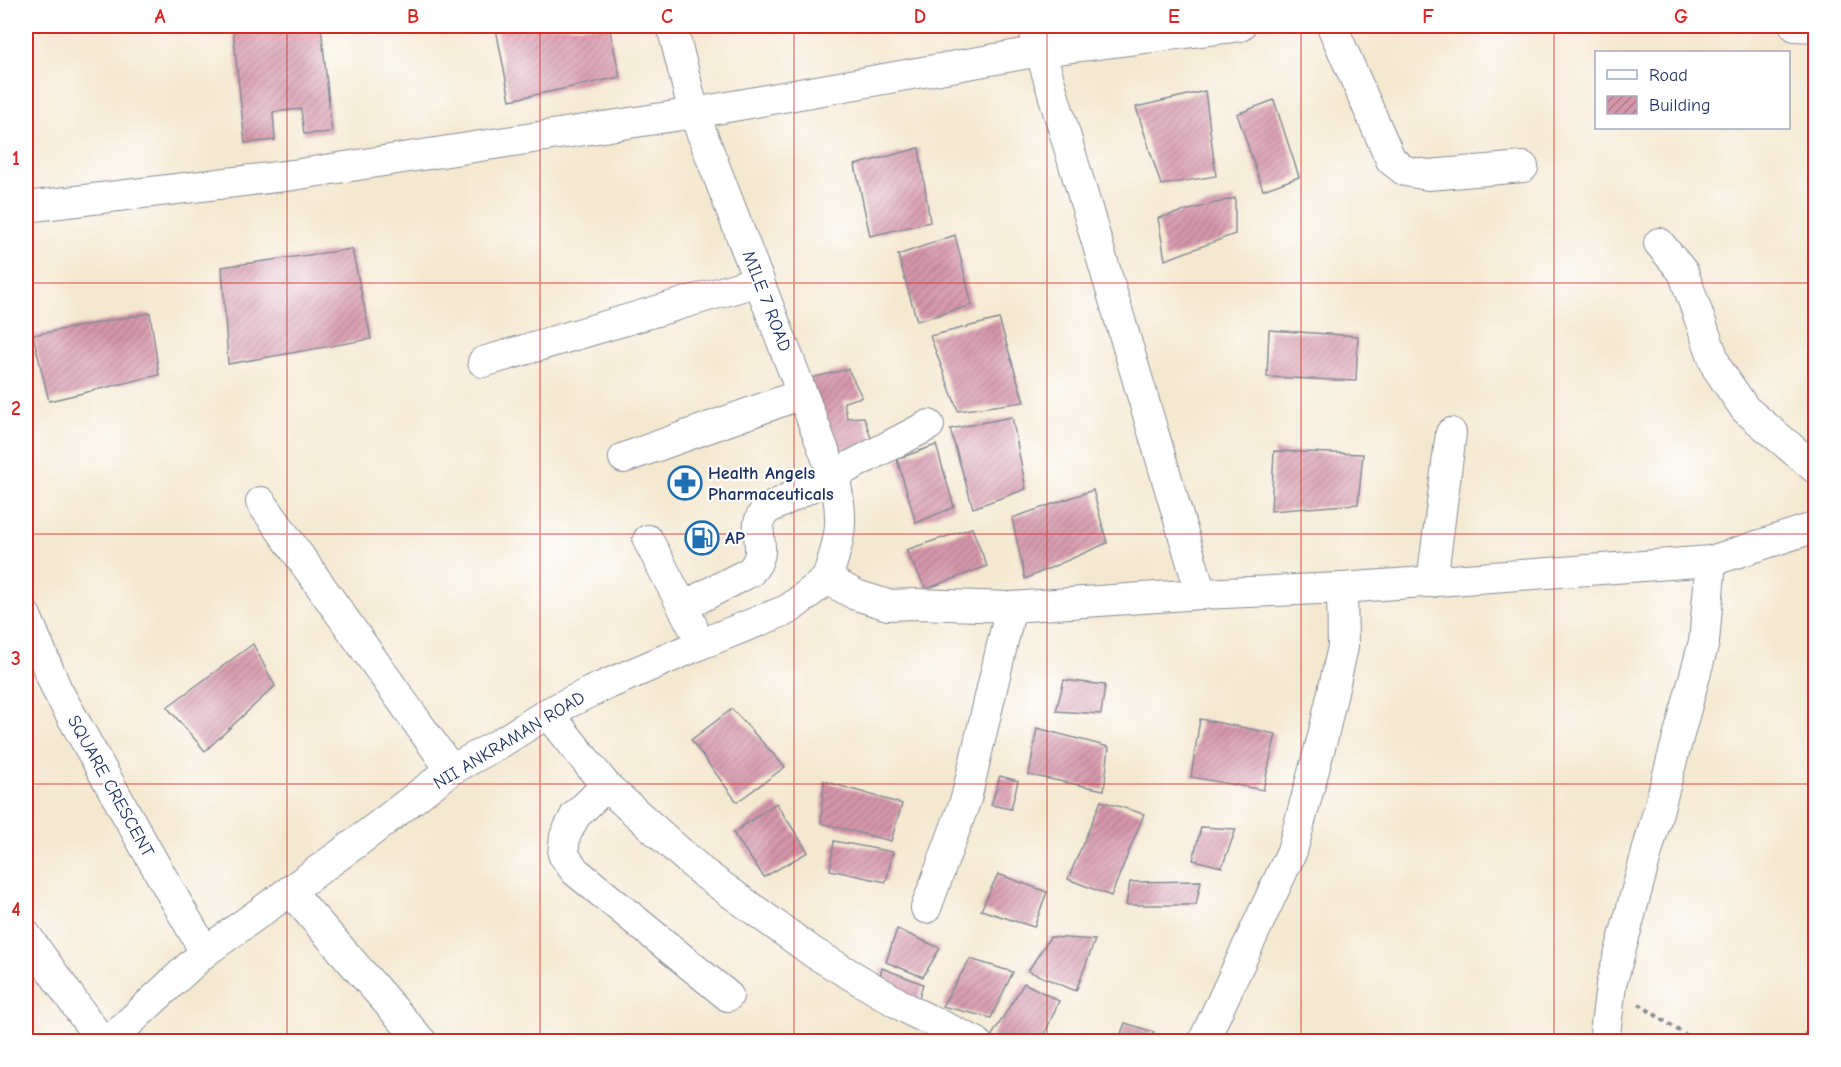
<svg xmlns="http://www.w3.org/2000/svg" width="1841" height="1067" font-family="'Comic Neue',sans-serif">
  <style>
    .building { fill: url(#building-hatch) }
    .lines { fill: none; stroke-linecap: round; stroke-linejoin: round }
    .minor-casing { stroke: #888c97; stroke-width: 32 }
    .path { stroke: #888c97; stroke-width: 4; stroke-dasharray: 4.5 4.5; stroke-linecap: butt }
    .minor { stroke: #fff; stroke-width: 30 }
    .grid { fill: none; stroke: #d62828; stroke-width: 1.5; stroke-opacity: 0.55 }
    .labels { text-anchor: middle; stroke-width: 4.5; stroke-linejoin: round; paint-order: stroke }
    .street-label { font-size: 18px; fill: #1b2f5e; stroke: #fff }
    .poi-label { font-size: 18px; font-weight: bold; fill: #1b2f5e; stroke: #fff; text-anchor: start }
    .neatline { fill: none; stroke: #d62828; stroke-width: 2 }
    .grid-label { font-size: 20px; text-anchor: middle; font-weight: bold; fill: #d62828 }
  </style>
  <defs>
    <pattern id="building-hatch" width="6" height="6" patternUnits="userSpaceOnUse" patternTransform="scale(1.5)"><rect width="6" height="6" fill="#d696aa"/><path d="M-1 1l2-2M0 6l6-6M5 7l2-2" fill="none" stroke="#ad7b8e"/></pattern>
  </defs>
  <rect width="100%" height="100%" fill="#fff"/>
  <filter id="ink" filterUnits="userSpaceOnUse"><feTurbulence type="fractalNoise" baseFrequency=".0167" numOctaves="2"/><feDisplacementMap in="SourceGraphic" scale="12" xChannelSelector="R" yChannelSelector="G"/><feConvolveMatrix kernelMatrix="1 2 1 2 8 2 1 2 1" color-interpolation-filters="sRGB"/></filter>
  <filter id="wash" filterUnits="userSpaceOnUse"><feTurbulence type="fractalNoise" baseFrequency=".008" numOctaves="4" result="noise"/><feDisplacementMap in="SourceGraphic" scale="24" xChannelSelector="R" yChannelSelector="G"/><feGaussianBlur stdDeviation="1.35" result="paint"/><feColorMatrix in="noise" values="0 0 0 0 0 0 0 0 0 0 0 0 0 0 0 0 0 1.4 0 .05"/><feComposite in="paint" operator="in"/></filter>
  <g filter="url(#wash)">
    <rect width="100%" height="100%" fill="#f4e8d0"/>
    <g id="blocks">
      <!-- building -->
      <g class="building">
        <polygon points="272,26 321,26 332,132 304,134 301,109 273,112 275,140 245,143 233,30"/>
        <polygon points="512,26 609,26 620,77 510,100 496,29"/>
        <polygon points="1205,91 1216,176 1161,185 1136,107"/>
        <polygon points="1274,100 1299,177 1263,190 1237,114"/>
        <polygon points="919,148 930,222 870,236 855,165"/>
        <polygon points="1235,198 1235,234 1165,260 1158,218"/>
        <polygon points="955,235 972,305 917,321 898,255"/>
        <polygon points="352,249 371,339 228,364 222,267"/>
        <polygon points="150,313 159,375 49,401 33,335"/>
        <polygon points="999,319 1024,402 958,411 930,336"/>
        <polygon points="1269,330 1358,336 1356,381 1267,377"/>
        <polygon points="848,369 862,397 844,402 847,418 864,417 872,441 838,458 807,379"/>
        <polygon points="1012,417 1026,489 973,508 950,429"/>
        <polygon points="936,445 954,507 916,523 897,459"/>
        <polygon points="1274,451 1363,454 1358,504 1271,511"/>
        <polygon points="1093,490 1107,543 1025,579 1012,518"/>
        <polygon points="972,528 987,566 926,589 906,550"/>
        <polygon points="253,644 275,686 205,751 167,707"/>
        <polygon points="1064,680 1105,685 1101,714 1056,711"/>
        <polygon points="732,709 785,767 737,802 691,740"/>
        <polygon points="1200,719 1276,734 1263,790 1191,777"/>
        <polygon points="1037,728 1109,747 1104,790 1029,775"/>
        <polygon points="1000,776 1018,781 1011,809 991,805"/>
        <polygon points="824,781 902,804 891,841 821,823"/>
        <polygon points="1101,801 1144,814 1111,896 1068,879"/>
        <polygon points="776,803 808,852 764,877 733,833"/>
        <polygon points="1201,827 1236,829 1222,867 1193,860"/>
        <polygon points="834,841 893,852 886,882 830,870"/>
        <polygon points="998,874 1047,892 1034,927 981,910"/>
        <polygon points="1201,881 1196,905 1126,905 1130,882"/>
        <polygon points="897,929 940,948 923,977 886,962"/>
        <polygon points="1050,937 1095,940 1076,991 1028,971"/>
        <polygon points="970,959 1013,972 991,1018 942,1006"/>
        <polygon points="882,968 923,984 918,1002 878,983"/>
        <polygon points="1024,983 1059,1001 1041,1042 1000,1042 991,1037"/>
        <polygon points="1125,1023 1154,1032 1150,1042 1118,1042"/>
      </g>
    </g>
  </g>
  <g filter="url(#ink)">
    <use href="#blocks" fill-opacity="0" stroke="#888c97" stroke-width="1.5"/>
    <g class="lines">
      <defs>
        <g id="minor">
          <path d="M672 26 694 113 833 474C837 488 840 502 840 517 841 537 833 559 827 579"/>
          <polyline points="1033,26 1201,594"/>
          <polyline points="1332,26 1391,160 1405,171 1428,175 1523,167"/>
          <polyline points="1795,26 1816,27"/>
          <polyline points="26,207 293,175 694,113 1040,51 1240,26"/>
          <polyline points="1659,243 1683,272 1717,368 1745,409 1816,469"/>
          <polyline points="483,362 759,281"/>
          <polyline points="624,458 802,394"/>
          <polyline points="261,502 451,770"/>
          <polyline points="648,540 692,625"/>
          <polyline points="827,579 856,595 888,605 916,604 1011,607 1201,594 1342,588 1711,561 1816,527"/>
          <polyline points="1432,582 1451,433"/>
          <path d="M684 606 750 572C773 548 747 531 766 510L929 425"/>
          <polyline points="26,616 57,690 150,856 205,952"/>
          <polyline points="548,713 606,786 702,872 814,953 913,1012 976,1042"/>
          <polyline points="606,786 575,816 565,836 563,854 575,871 728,996"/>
          <polyline points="290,891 422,1042"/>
          <polyline points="926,908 966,799 1011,607"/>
          <polyline points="26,935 102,1042"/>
          <polyline points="108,1042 205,952 356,843 451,770 497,745 548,713 592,691 701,644 789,609 827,579"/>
          <polyline points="1203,1042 1292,851 1323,736 1343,647 1342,588"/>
          <polyline points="1604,1042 1611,985 1704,642 1711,561"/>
        </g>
      </defs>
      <!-- minor casing -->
      <use href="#minor" class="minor-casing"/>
      <!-- path -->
      <g class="path">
        <polyline points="1639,1004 1696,1042"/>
        <polyline points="1799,1042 1816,1022"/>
      </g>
      <!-- minor -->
      <use href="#minor" class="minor"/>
    </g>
  </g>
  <!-- grid -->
  <path class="grid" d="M287 26V1042M540 26V1042M794 26V1042M1047 26V1042M1301 26V1042M1554 26V1042M26 283H1816M26 534H1816M26 784H1816"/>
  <!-- icons -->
  <defs>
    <symbol id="pharmacy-ring" viewBox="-11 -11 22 22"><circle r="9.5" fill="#fff" stroke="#1f6fb2" stroke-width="1.5"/><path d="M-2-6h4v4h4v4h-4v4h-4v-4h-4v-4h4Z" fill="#1f6fb2"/></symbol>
    <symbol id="fuel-ring" viewBox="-11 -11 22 22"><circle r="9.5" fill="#fff" stroke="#1f6fb2" stroke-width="1.5"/><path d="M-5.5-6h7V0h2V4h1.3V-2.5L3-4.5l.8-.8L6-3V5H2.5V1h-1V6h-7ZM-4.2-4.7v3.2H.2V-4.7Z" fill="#1f6fb2"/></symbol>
  </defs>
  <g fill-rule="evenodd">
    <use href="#pharmacy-ring" x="666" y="464" width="38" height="38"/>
    <use href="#fuel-ring" x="683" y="519" width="38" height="38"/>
  </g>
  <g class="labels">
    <!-- street labels -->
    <g class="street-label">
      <text transform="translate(767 301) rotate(69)" y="6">MILE 7 ROAD</text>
      <text transform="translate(509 740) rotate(-31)" y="6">NII ANKRAMAN ROAD</text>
      <text transform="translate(111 786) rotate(61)" y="6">SQUARE CRESCENT</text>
    </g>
    <!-- poi labels -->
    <g class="poi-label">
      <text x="708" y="479">Health Angels<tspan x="708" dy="21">Pharmaceuticals</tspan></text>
      <text x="725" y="544">AP</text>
    </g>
  </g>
  <!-- margin -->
  <rect width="1841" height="1067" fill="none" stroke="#fff" stroke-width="66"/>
  <!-- legend -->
  <rect x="1595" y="51" width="195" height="78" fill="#ffffff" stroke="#a4acbf" stroke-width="1.5"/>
  <rect x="1607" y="70" width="30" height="9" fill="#ffffff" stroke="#a4acbf" stroke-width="1.5"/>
  <text x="1649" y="81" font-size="18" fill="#1b2f5e">Road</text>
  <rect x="1607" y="96" width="30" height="18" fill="url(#building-hatch)" stroke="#a4acbf" stroke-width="1.5"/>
  <text x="1649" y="111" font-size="18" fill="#1b2f5e">Building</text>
  <rect x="33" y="33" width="1775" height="1001" class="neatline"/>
  <g class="grid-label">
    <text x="160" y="23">A</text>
    <text x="413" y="23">B</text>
    <text x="667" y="23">C</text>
    <text x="920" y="23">D</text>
    <text x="1174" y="23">E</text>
    <text x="1428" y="23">F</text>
    <text x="1681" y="23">G</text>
    <text x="16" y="165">1</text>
    <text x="16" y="415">2</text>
    <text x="16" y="665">3</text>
    <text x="16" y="916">4</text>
  </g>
</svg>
